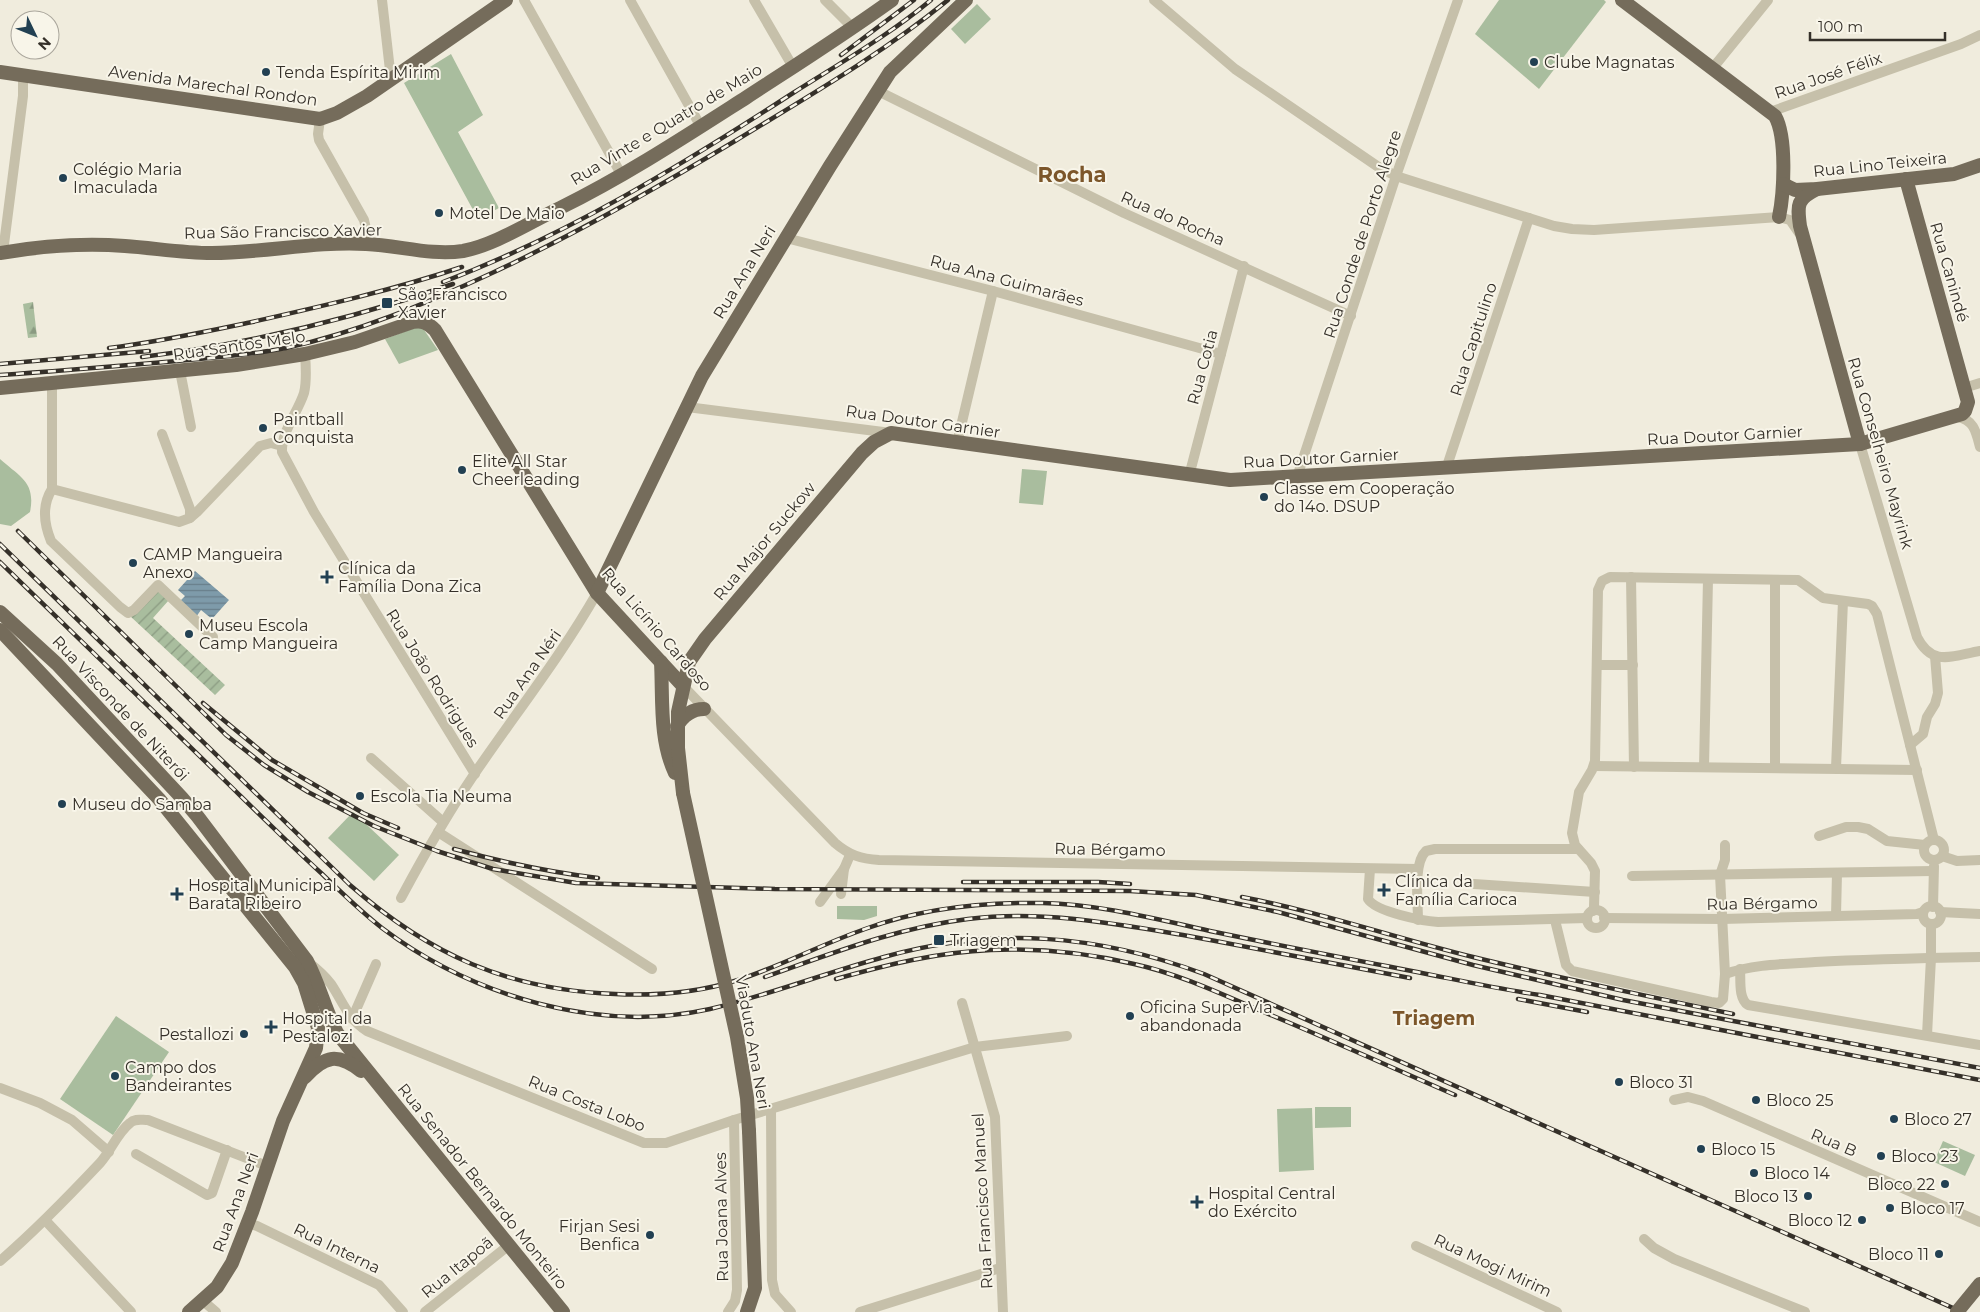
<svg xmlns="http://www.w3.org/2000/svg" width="1980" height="1312" font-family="Montserrat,sans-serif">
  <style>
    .green { fill: #a9bd9e }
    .forest { fill: url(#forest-firs) }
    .garden { fill: url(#garden-furrows) }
    .water { fill: url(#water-rules) }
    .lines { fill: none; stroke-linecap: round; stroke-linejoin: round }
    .minor { stroke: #c6c0aa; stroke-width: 10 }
    .major { stroke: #756c5b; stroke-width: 14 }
    .rail-casing { stroke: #353029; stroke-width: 4.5 }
    .rail { stroke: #f8f5e9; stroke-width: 2.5; stroke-dasharray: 8; stroke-linecap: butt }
    .major-bridge { stroke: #756c5b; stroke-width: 14 }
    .poi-dot { fill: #224052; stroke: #f8f5e9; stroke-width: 2 }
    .labels { text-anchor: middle; stroke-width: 4; stroke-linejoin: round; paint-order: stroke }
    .poi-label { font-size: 16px; fill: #353029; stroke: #f8f5e9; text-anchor: start }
    .street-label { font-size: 16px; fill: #353029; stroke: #f8f5e9 }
    .quarter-label { font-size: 19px; font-weight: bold; fill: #7c562a; stroke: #f8f5e9 }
    .district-label { font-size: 21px; font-weight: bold; fill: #7c562a; stroke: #f8f5e9 }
  </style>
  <defs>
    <pattern id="forest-firs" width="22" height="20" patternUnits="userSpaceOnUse" patternTransform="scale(1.25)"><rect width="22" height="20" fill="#a9bd9e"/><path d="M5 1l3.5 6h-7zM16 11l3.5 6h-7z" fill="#8a9a81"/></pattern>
    <pattern id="garden-furrows" width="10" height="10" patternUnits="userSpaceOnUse" patternTransform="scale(1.25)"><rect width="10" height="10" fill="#a9bd9e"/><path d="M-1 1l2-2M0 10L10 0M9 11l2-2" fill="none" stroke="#8a9a81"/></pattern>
    <pattern id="water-rules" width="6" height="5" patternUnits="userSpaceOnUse" patternTransform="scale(1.25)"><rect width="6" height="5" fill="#7e9baa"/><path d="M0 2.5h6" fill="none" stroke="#687f8a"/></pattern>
  </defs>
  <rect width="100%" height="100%" fill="#f0ecdd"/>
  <!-- green -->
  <g class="green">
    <polygon points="1499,0 1604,0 1606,2 1539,89 1475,34"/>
    <polygon points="977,4 991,19 965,44 951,29"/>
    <polygon points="451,54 483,115 458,132 499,208 478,219 404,83"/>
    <polygon points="417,327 422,327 438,350 399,364 385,339"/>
    <path d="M0 459C20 477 36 482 30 512L11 526 0 524Z"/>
    <polygon points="1022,469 1047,471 1043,505 1019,503"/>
    <polygon points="353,812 399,855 374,881 328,838"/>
    <polygon points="837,906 877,906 877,916 864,920 837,919"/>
    <polygon points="116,1016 169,1052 113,1135 60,1099"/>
    <polygon points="1315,1107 1351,1107 1351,1127 1315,1128"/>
    <polygon points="1312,1108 1314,1170 1279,1172 1277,1109"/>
    <polygon points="1943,1141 1975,1155 1965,1176 1934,1162"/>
  </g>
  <!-- forest -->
  <polygon class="forest" points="33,302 37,337 28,338 23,304"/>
  <!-- garden -->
  <polygon class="garden" points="156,588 169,600 153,618 225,685 215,695 130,616"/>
  <!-- water -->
  <polygon class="water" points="195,571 229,600 212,619 201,610 196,617 179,602 185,596 178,590"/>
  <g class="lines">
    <!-- minor -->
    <g class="minor">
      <polyline points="382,0 391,79"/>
      <polyline points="524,0 621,174"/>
      <polyline points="630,0 701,127"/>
      <polyline points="754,0 793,67"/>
      <polyline points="825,0 853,28"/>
      <polyline points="1154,0 1235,69 1377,166 1396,176 1554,226 1572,229 1594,230 1779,217 1790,220 1799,233"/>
      <polyline points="1712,69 1768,0"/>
      <polyline points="878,91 1124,213 1351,316"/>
      <polyline points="1770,112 1961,44 1980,35"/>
      <polyline points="320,119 318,134 319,140 364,220 367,233 366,244"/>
      <polyline points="786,238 993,291 1221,354"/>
      <polyline points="3,252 23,96 23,77"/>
      <path d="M305 354C306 367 307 381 304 393 298 412 281 432 282 452L314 512 475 774"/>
      <polyline points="180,371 191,427"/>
      <polyline points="52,383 52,489"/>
      <polyline points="1964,388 1980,383"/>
      <polyline points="687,407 891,433"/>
      <path d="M1958 417C1974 420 1976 432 1980 447"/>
      <polyline points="162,434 190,509 190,518"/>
      <polyline points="957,443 993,291"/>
      <path d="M1860 444 1917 637C1932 667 1952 656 1980 651"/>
      <polyline points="1446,469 1529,218"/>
      <polyline points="1189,476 1244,266"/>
      <polyline points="1297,477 1396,176 1458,0"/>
      <path d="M52 489C42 505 44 524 51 541L120 607 128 613 134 610 158 585 213 637"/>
      <polyline points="52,489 179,522 190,518 197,512 260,446 271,443 282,446"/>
      <polyline points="1631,577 1634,767"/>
      <polyline points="1775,580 1775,768"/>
      <polyline points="1597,665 1633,665"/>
      <path d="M683 686 835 843C849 855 861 859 879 860L1418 869"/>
      <polyline points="1910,745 1923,734 1927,717 1935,704 1938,693 1935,656"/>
      <polyline points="371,758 443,822"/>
      <polyline points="1594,766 1917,770"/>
      <polyline points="1704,767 1708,579"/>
      <polyline points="1836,768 1843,601"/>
      <polyline points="438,832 652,969"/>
      <polyline points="1819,836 1846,827 1858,827 1868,829 1887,841 1925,845"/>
      <circle cx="1934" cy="850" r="10"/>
      <polyline points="1942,856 1957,861 1980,860"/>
      <path d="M1370 869 1368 899C1376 912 1423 921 1438 922L1587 918"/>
      <polyline points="1632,876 1933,871"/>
      <polyline points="1474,884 1595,892"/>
      <polyline points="841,894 844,869 850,855"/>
      <path d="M401 898C424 855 448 813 475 773 516 713 561 656 597 593"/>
      <polyline points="820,902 844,869"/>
      <circle cx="1932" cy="915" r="9"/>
      <polyline points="1933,907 1934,866"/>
      <circle cx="1596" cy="919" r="9"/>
      <polyline points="1593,911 1594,907 1595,871 1591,863 1575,845 1572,833 1579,792 1592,770 1595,761 1598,590 1602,581 1610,577 1798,580 1823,598 1868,604 1872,606 1877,614 1934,840"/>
      <polyline points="1940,912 1980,914"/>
      <polyline points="1836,916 1837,873"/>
      <polyline points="1604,918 1722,919 1917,914 1923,912"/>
      <path d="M1418 920C1418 902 1413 863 1426 851L1435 849H1578"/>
      <polyline points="1555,920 1566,965 1572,971 1711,1002 1719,1003 1723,999 1725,974 1720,875 1725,860 1725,845"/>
      <path d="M308 962C317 969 324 975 331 984 343 1002 348 1019 367 1031L644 1143H666L734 1120 975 1047 1067 1036"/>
      <path d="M1740 969C1741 980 1738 998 1748 1005L1980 1045"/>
      <path d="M1725 974C1754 964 1785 964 1815 962 1870 959 1925 958 1980 957"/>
      <polyline points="962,1003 995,1117 1003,1312"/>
      <polyline points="352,1019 376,964"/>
      <polyline points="1927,1035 1931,958 1931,924"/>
      <polyline points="0,1088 40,1103 72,1120 109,1152"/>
      <polyline points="1674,1100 1688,1097 1703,1101 1980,1222"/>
      <polyline points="771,1110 772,1280 775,1294 791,1312"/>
      <polyline points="136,1154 207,1195 212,1193 227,1150"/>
      <polyline points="45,1220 131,1312"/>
      <polyline points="248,1223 257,1226 379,1285 403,1312"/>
      <polyline points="1644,1239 1654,1248 1674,1259 1805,1312"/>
      <polyline points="1416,1246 1557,1312"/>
      <path d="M0 1261C35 1231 68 1197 100 1163 111 1151 117 1133 130 1123 135 1118 141 1120 148 1120L267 1166"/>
      <polyline points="202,1300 216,1312"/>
      <polyline points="425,1312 508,1246"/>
      <polyline points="728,1312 735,1301 737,1290 734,1120"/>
      <polyline points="860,1312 1000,1268"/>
    </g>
    <!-- major -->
    <g class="major">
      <path d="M1622 0 1775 116C1787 137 1784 193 1779 217"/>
      <polyline points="0,72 320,119 337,113 367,96 506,0"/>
      <polyline points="1783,184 1795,190 1817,189 1954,174 1980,165"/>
      <path d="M1817 189C1797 199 1797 204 1800 226L1860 444"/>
      <path d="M0 253C41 246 84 243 125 246 154 248 183 253 212 253 264 253 315 241 366 244 398 245 431 256 463 251 495 245 530 222 560 208 625 176 686 136 747 97 796 65 845 34 892 0"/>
      <path d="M0 388 236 365 305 354 355 342 413 322C422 320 428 323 435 330L597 593 683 686"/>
      <polyline points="597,593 702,376 830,166 890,72 966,0"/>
      <path d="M0 612 57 664 182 798 198 817 307 961C319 984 325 1009 337 1033L563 1312"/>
      <polyline points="0,630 159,799 295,967 304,983 318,1028 316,1048 283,1121 252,1212 232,1263 217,1287 189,1312"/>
      <path d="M661 662C663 699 659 739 675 773"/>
      <path d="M677 726C683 716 692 709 704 709"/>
      <polyline points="683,793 678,748 678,712 689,662 705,639 862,453 874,442 891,433 1230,480 1860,444 1962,414 1965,411 1968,402 1906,179"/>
      <path d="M305 1077C325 1055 338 1053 361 1071"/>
      <polyline points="747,1312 755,1288 749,1131"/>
    </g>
    <defs>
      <g id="rail">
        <polyline points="841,55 914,0"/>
        <path d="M443 282C567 235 682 165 793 93 840 63 888 36 931 0"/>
        <path d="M109 348C158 342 204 332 252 322 323 306 393 290 462 267"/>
        <path d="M142 357C248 344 352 319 453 284"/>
        <polyline points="0,364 149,351"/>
        <path d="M0 375C59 371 118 366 177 361 213 358 250 355 286 348 358 332 425 304 492 273 576 234 655 189 735 141 807 97 882 54 948 0"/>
        <polyline points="18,531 226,735 264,765 308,792 374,826 437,851 493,869 576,883 775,889 1130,891 1196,895 1278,912 1473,965 1623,1000 1980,1068"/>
        <path d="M0 544 350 885C430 955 508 990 615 994 657 996 697 993 738 980 781 966 822 944 865 929 922 908 982 902 1043 903 1099 904 1160 920 1215 932 1282 946 1350 959 1417 972 1458 980 1498 989 1540 995L1980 1080"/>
        <path d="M0 562C72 632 143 701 215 771 250 805 284 839 320 872 340 891 360 911 382 928 472 996 599 1034 710 1009 769 995 825 973 884 957 995 926 1096 934 1204 974L1962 1312"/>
        <polyline points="203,703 272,760 363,813 398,828"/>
        <path d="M454 849C502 862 549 872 598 878"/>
        <polyline points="963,882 1098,882 1130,884"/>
        <path d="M1242 897C1320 912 1396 938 1473 957 1559 978 1646 996 1733 1014"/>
        <path d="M765 977C833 953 896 928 968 919 1040 910 1112 923 1183 935 1259 949 1335 964 1410 978"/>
        <path d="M836 979C886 965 938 952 991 950 1039 948 1087 953 1134 964 1175 973 1215 991 1254 1008 1322 1036 1388 1066 1455 1095"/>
        <polyline points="1518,999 1587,1012"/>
      </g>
    </defs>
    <!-- rail casing -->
    <use href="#rail" class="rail-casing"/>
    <!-- rail -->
    <use href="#rail" class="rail"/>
    <!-- major-bridge -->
    <g class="major-bridge">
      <polyline points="683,793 737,1037 747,1098 749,1131"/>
      <polyline points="1957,1312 1980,1284"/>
    </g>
  </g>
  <!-- markers -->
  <g class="poi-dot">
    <circle cx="1534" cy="62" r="5"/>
    <circle cx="266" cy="72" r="5"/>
    <circle cx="63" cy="178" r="5"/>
    <circle cx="439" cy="213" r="5"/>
    <rect x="381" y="297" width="12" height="12" rx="2.5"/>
    <circle cx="263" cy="428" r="5"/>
    <circle cx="462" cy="470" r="5"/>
    <circle cx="1264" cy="497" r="5"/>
    <circle cx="133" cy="563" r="5"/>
    <path d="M324.5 569.5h5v5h5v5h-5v5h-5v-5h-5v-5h5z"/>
    <circle cx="189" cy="634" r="5"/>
    <circle cx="360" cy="796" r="5"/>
    <circle cx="62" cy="804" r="5"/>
    <path d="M1381.5 882.5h5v5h5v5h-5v5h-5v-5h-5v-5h5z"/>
    <path d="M174.5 886.5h5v5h5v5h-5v5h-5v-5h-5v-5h5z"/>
    <rect x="933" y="934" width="12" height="12" rx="2.5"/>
    <circle cx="1130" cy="1016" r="5"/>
    <path d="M268.5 1019.5h5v5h5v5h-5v5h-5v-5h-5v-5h5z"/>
    <circle cx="244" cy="1034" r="5"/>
    <circle cx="115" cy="1076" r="5"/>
    <circle cx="1619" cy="1082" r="5"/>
    <circle cx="1756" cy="1100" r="5"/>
    <circle cx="1894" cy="1119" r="5"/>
    <circle cx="1701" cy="1149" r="5"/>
    <circle cx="1881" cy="1156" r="5"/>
    <circle cx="1754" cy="1173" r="5"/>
    <circle cx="1945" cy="1184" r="5"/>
    <circle cx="1808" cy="1196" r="5"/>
    <path d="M1194.5 1194.5h5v5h5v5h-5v5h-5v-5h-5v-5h5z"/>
    <circle cx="1890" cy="1208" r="5"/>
    <circle cx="1862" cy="1220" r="5"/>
    <circle cx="650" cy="1235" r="5"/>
    <circle cx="1939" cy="1254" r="5"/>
  </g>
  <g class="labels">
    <!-- poi labels -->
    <g class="poi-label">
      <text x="1544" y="68">Clube Magnatas</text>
      <text x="276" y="78">Tenda Espírita Mirim</text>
      <text x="73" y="175">Colégio Maria<tspan x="73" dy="18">Imaculada</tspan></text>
      <text x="449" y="219">Motel De Maio</text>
      <text x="398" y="300">São Francisco<tspan x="398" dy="18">Xavier</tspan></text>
      <text x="273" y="425">Paintball<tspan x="273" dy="18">Conquista</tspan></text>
      <text x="472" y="467">Elite All Star<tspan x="472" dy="18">Cheerleading</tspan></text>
      <text x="1274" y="494">Classe em Cooperação<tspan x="1274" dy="18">do 14o. DSUP</tspan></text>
      <text x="143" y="560">CAMP Mangueira<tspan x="143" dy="18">Anexo</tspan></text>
      <text x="338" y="574">Clínica da<tspan x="338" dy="18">Família Dona Zica</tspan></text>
      <text x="199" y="631">Museu Escola<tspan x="199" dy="18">Camp Mangueira</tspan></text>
      <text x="370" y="802">Escola Tia Neuma</text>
      <text x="72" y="810">Museu do Samba</text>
      <text x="1395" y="887">Clínica da<tspan x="1395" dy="18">Família Carioca</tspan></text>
      <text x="188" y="891">Hospital Municipal<tspan x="188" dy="18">Barata Ribeiro</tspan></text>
      <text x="950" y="946">Triagem</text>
      <text x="1140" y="1013">Oficina SuperVia<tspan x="1140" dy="18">abandonada</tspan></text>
      <text x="282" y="1024">Hospital da<tspan x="282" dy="18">Pestalozi</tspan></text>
      <text x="234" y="1040" text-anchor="end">Pestallozi</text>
      <text x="125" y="1073">Campo dos<tspan x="125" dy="18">Bandeirantes</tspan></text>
      <text x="1629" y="1088">Bloco 31</text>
      <text x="1766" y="1106">Bloco 25</text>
      <text x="1904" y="1125">Bloco 27</text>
      <text x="1711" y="1155">Bloco 15</text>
      <text x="1891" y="1162">Bloco 23</text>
      <text x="1764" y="1179">Bloco 14</text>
      <text x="1935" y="1190" text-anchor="end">Bloco 22</text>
      <text x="1208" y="1199">Hospital Central<tspan x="1208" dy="18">do Exército</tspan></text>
      <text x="1798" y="1202" text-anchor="end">Bloco 13</text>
      <text x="1900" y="1214">Bloco 17</text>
      <text x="1852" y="1226" text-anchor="end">Bloco 12</text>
      <text x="640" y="1232" text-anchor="end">Firjan Sesi<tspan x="640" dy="18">Benfica</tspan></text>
      <text x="1929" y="1260" text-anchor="end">Bloco 11</text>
    </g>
    <!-- street labels -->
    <g class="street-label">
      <text transform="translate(1828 75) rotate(-19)" y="6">Rua José Félix</text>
      <text transform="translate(213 85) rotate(8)" y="6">Avenida Marechal Rondon</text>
      <text transform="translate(666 124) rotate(-31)" y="6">Rua Vinte e Quatro de Maio</text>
      <text transform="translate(1880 164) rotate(-6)" y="6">Rua Lino Teixeira</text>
      <text transform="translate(1173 218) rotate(24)" y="6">Rua do Rocha</text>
      <text transform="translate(283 231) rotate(-1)" y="6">Rua São Francisco Xavier</text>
      <text transform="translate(1362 234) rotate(-72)" y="6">Rua Conde de Porto Alegre</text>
      <text transform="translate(744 272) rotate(-59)" y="6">Rua Ana Neri</text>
      <text transform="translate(1950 272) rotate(74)" y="6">Rua Canindé</text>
      <text transform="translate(1007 280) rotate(15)" y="6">Rua Ana Guimarães</text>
      <text transform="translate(1473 339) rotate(-72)" y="6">Rua Capitulino</text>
      <text transform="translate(239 345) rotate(-8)" y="6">Rua Santos Melo</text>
      <text transform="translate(1202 367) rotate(-75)" y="6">Rua Cotia</text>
      <text transform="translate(923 421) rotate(8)" y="6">Rua Doutor Garnier</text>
      <text transform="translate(1725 435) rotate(-3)" y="6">Rua Doutor Garnier</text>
      <text transform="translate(1881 453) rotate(74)" y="6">Rua Conselheiro Mayrink</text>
      <text transform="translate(1321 458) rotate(-3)" y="6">Rua Doutor Garnier</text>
      <text transform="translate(764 541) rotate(-50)" y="6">Rua Major Suckow</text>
      <text transform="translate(657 629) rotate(49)" y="6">Rua Licínio Cardoso</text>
      <text transform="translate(527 674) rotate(-55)" y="6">Rua Ana Néri</text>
      <text transform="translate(433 678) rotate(58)" y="6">Rua João Rodrigues</text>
      <text transform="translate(121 708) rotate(47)" y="6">Rua Visconde de Niterói</text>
      <text transform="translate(1110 849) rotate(1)" y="6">Rua Bérgamo</text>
      <text transform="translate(1762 903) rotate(-1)" y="6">Rua Bérgamo</text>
      <text transform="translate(753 1042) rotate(80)" y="6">Viaduto Ana Neri</text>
      <text transform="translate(587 1103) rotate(22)" y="6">Rua Costa Lobo</text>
      <text transform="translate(1834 1142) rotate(23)" y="6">Rua B</text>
      <text transform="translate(483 1186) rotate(51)" y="6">Rua Senador Bernardo Monteiro</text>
      <text transform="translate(982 1201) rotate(-93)" y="6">Rua Francisco Manuel</text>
      <text transform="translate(235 1202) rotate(-70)" y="6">Rua Ana Neri</text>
      <text transform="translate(721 1217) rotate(-91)" y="6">Rua Joana Alves</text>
      <text transform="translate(337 1248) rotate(26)" y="6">Rua Interna</text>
      <text transform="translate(1493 1265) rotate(25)" y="6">Rua Mogi Mirim</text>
      <text transform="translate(457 1267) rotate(-39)" y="6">Rua Itapoã</text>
    </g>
    <!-- quarter labels -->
    <g class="quarter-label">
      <text x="1434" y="1025">Triagem</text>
    </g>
    <!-- district labels -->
    <g class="district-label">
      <text x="1072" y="182">Rocha</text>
    </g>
  </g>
  <!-- north arrow -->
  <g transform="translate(35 35) rotate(133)"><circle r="24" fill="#f8f5e9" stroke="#aaa69c"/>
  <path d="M0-4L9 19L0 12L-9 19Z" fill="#224052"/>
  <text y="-8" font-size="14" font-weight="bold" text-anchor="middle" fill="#353029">N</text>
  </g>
  <!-- scale -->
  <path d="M1810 32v8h135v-8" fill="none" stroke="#353029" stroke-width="2.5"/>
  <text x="1818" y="32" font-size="15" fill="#353029" stroke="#f8f5e9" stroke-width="4" paint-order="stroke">100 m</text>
</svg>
